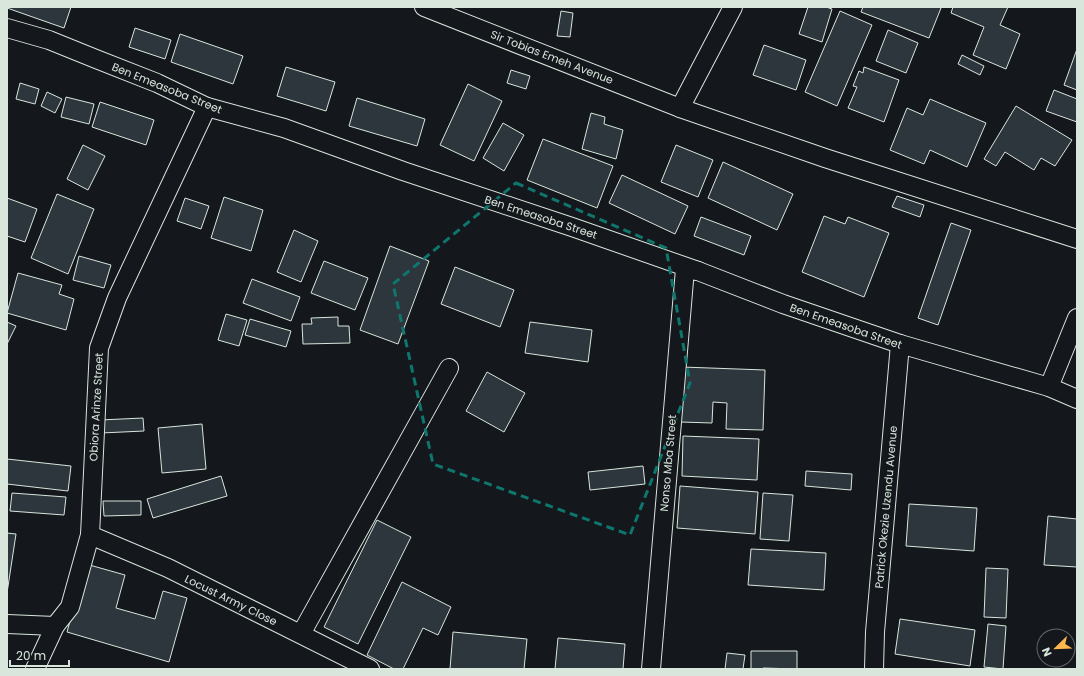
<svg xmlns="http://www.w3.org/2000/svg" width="1084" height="676" font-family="Poppins,sans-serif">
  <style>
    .building { fill: #2c363c; stroke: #d8e6dc }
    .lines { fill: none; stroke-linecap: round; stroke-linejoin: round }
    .minor-casing { stroke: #d8e6dc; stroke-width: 20 }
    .minor { stroke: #14181c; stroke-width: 18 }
    .marked { fill: none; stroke: #0f766e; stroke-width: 3; stroke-dasharray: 8 5; stroke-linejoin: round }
    .labels { text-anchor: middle; stroke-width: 3; stroke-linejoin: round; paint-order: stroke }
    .street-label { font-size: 11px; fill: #d8e6dc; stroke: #14181c }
  </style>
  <rect width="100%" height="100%" fill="#14181c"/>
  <!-- building -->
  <g class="building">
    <polygon points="7,7 71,7 64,28 7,8"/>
    <polygon points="808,7 826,7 832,9 822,42 799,34"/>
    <polygon points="863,7 938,7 941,8 929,38 861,12"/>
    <polygon points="953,7 1008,7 1000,25 1020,34 1006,69 973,55 984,27 951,13"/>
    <polygon points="561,11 573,13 570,37 557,36"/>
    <polygon points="840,11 872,25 837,106 805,92"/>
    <polygon points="135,28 171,40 165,59 129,47"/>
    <polygon points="888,30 918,43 906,73 876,61"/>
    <polygon points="180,34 243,56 233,84 171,62"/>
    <polygon points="764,45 806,60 796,90 753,75"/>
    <polygon points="1077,49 1077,90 1064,85"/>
    <polygon points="962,55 984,66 980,75 958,64"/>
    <polygon points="286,67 335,82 326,111 277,96"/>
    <polygon points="864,67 899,80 884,122 848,108 857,87 853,86 859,71 863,73"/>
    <polygon points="511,70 530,76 526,89 507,83"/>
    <polygon points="20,83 39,89 35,104 16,99"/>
    <polygon points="468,84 502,101 474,161 440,145"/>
    <polygon points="1054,90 1077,99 1077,122 1046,111"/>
    <polygon points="47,92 62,99 55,113 41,106"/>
    <polygon points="66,97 94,104 89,124 61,117"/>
    <polygon points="357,98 425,119 417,146 349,126"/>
    <polygon points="930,99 986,123 967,167 930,150 924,164 890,150 907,108 923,115"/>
    <polygon points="100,102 154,120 146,145 92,127"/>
    <polygon points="1016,106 1072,140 1055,166 1041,158 1034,170 1005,152 996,166 984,159"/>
    <polygon points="591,113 605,117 604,124 623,130 616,159 582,149"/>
    <polygon points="503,123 524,135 504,171 483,158"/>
    <polygon points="543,139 613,166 597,208 527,180"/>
    <polygon points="83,145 105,156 88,190 67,179"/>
    <polygon points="676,145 713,160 698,197 661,182"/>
    <polygon points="723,162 793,194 777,230 708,198"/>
    <polygon points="622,175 688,206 675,234 609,203"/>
    <polygon points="57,194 94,209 68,274 31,258"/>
    <polygon points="897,196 924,205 920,217 892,207"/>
    <polygon points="224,197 263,210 251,251 211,238"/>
    <polygon points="7,198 37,209 25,242 7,236"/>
    <polygon points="185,198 209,206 201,229 177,221"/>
    <polygon points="824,216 845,224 848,217 889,233 864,297 802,272"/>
    <polygon points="701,217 751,236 744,255 694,236"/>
    <polygon points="951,223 971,230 938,325 918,318"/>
    <polygon points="294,230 318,241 301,282 277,272"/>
    <polygon points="390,246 429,261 398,344 360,330"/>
    <polygon points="79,256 111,265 104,288 73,280"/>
    <polygon points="324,261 368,278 355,310 311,293"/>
    <polygon points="455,267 514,290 500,327 441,304"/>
    <polygon points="18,273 62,285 59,294 74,299 66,330 7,313"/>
    <polygon points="252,279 300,297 291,321 243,303"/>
    <polygon points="226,314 247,320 239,346 218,340"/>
    <polygon points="338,317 338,326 349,326 350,343 303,344 302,324 312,324 311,318"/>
    <polygon points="250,319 291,331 286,347 245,335"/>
    <polygon points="7,322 16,326 7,344"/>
    <polygon points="530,322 592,330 588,362 525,353"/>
    <polygon points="682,367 765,370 763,430 726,429 727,403 713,402 712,423 681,422"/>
    <polygon points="487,372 525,393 504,432 466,411"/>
    <polygon points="143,418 144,431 101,433 100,420"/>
    <polygon points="202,424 206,469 162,473 158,428"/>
    <polygon points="683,436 759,439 757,480 682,476"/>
    <polygon points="7,459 71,466 68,491 7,484"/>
    <polygon points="643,466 645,484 590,490 588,472"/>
    <polygon points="806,471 852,474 851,490 805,486"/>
    <polygon points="221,476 227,496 153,518 147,499"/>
    <polygon points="680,486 758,492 755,534 677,528"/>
    <polygon points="12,493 66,497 64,515 10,511"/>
    <polygon points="763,493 793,495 789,541 760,539"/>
    <polygon points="103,501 141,501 141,515 104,516"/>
    <polygon points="909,504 977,508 974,551 906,546"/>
    <polygon points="1048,516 1077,519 1077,567 1044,565"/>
    <polygon points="377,520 411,537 358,644 324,627"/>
    <polygon points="7,533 16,534 7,593"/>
    <polygon points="751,549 826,553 824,590 748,585"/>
    <polygon points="86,564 125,575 116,608 155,619 163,591 187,598 169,662 67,632"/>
    <polygon points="986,568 1008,569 1006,618 984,617"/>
    <polygon points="402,582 451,607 438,635 423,628 403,669 394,669 367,655"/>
    <polygon points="900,619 975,630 970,666 895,654"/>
    <polygon points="988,624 1006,626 1003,669 984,667"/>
    <polygon points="453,632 527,639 524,669 450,669"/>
    <polygon points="558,638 625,644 623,669 555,669"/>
    <polygon points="751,651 797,651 797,669 763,668 763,669 751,669"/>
    <polygon points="727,653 745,655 743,669 725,669"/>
  </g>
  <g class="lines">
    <defs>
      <g id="minor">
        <polyline points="424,7 680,108 825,158 1077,239"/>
        <polyline points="7,28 49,40 96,59 157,83 207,107 284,128 403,171 572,227 698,271 783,304 900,344 1049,387 1077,399"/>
        <polyline points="680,108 733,7"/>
        <polyline points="1049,387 1077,318"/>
        <polyline points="90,535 168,568 370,669"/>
        <polyline points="7,624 55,626"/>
        <polyline points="301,634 449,368"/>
        <polyline points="35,669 55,626 70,607 90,535 99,348 117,298 207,107"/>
        <polyline points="651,669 685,269 698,271"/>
        <polyline points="874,669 875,632 900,344"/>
      </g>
    </defs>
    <!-- minor casing -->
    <use href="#minor" class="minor-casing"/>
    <!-- minor -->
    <use href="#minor" class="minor"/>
  </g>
  <!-- marked area -->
  <path class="marked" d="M516 183 666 248 690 383 630 535 433 464 393 284Z"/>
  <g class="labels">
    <!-- street labels -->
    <g class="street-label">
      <text transform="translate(552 57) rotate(21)" y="4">Sir Tobias Emeh Avenue</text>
      <text transform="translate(167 88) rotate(22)" y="4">Ben Emeasoba Street</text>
      <text transform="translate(541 217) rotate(18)" y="4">Ben Emeasoba Street</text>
      <text transform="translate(846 326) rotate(19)" y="4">Ben Emeasoba Street</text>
      <text transform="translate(96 407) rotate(-87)" y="4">Obiora Arinze Street</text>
      <text transform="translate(668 463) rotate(-85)" y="4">Nonso Mba Street</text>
      <text transform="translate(886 507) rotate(-85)" y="4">Patrick Okezie Uzendu Avenue</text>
      <text transform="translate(231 600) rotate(26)" y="4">Locust Army Close</text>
    </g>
  </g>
  <!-- border -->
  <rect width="1084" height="676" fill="none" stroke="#d8e6dc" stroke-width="16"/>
  <!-- north arrow -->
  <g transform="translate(1056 648) rotate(247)"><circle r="19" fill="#14181c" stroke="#626a69"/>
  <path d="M0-3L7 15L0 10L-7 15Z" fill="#ffb74d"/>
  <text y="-6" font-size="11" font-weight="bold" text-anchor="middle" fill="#d8e6dc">N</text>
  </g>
  <!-- scale -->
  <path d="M10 660v6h59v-6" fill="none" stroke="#d8e6dc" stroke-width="2"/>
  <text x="16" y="660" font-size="12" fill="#d8e6dc" stroke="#14181c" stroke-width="3" paint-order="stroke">20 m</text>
</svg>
